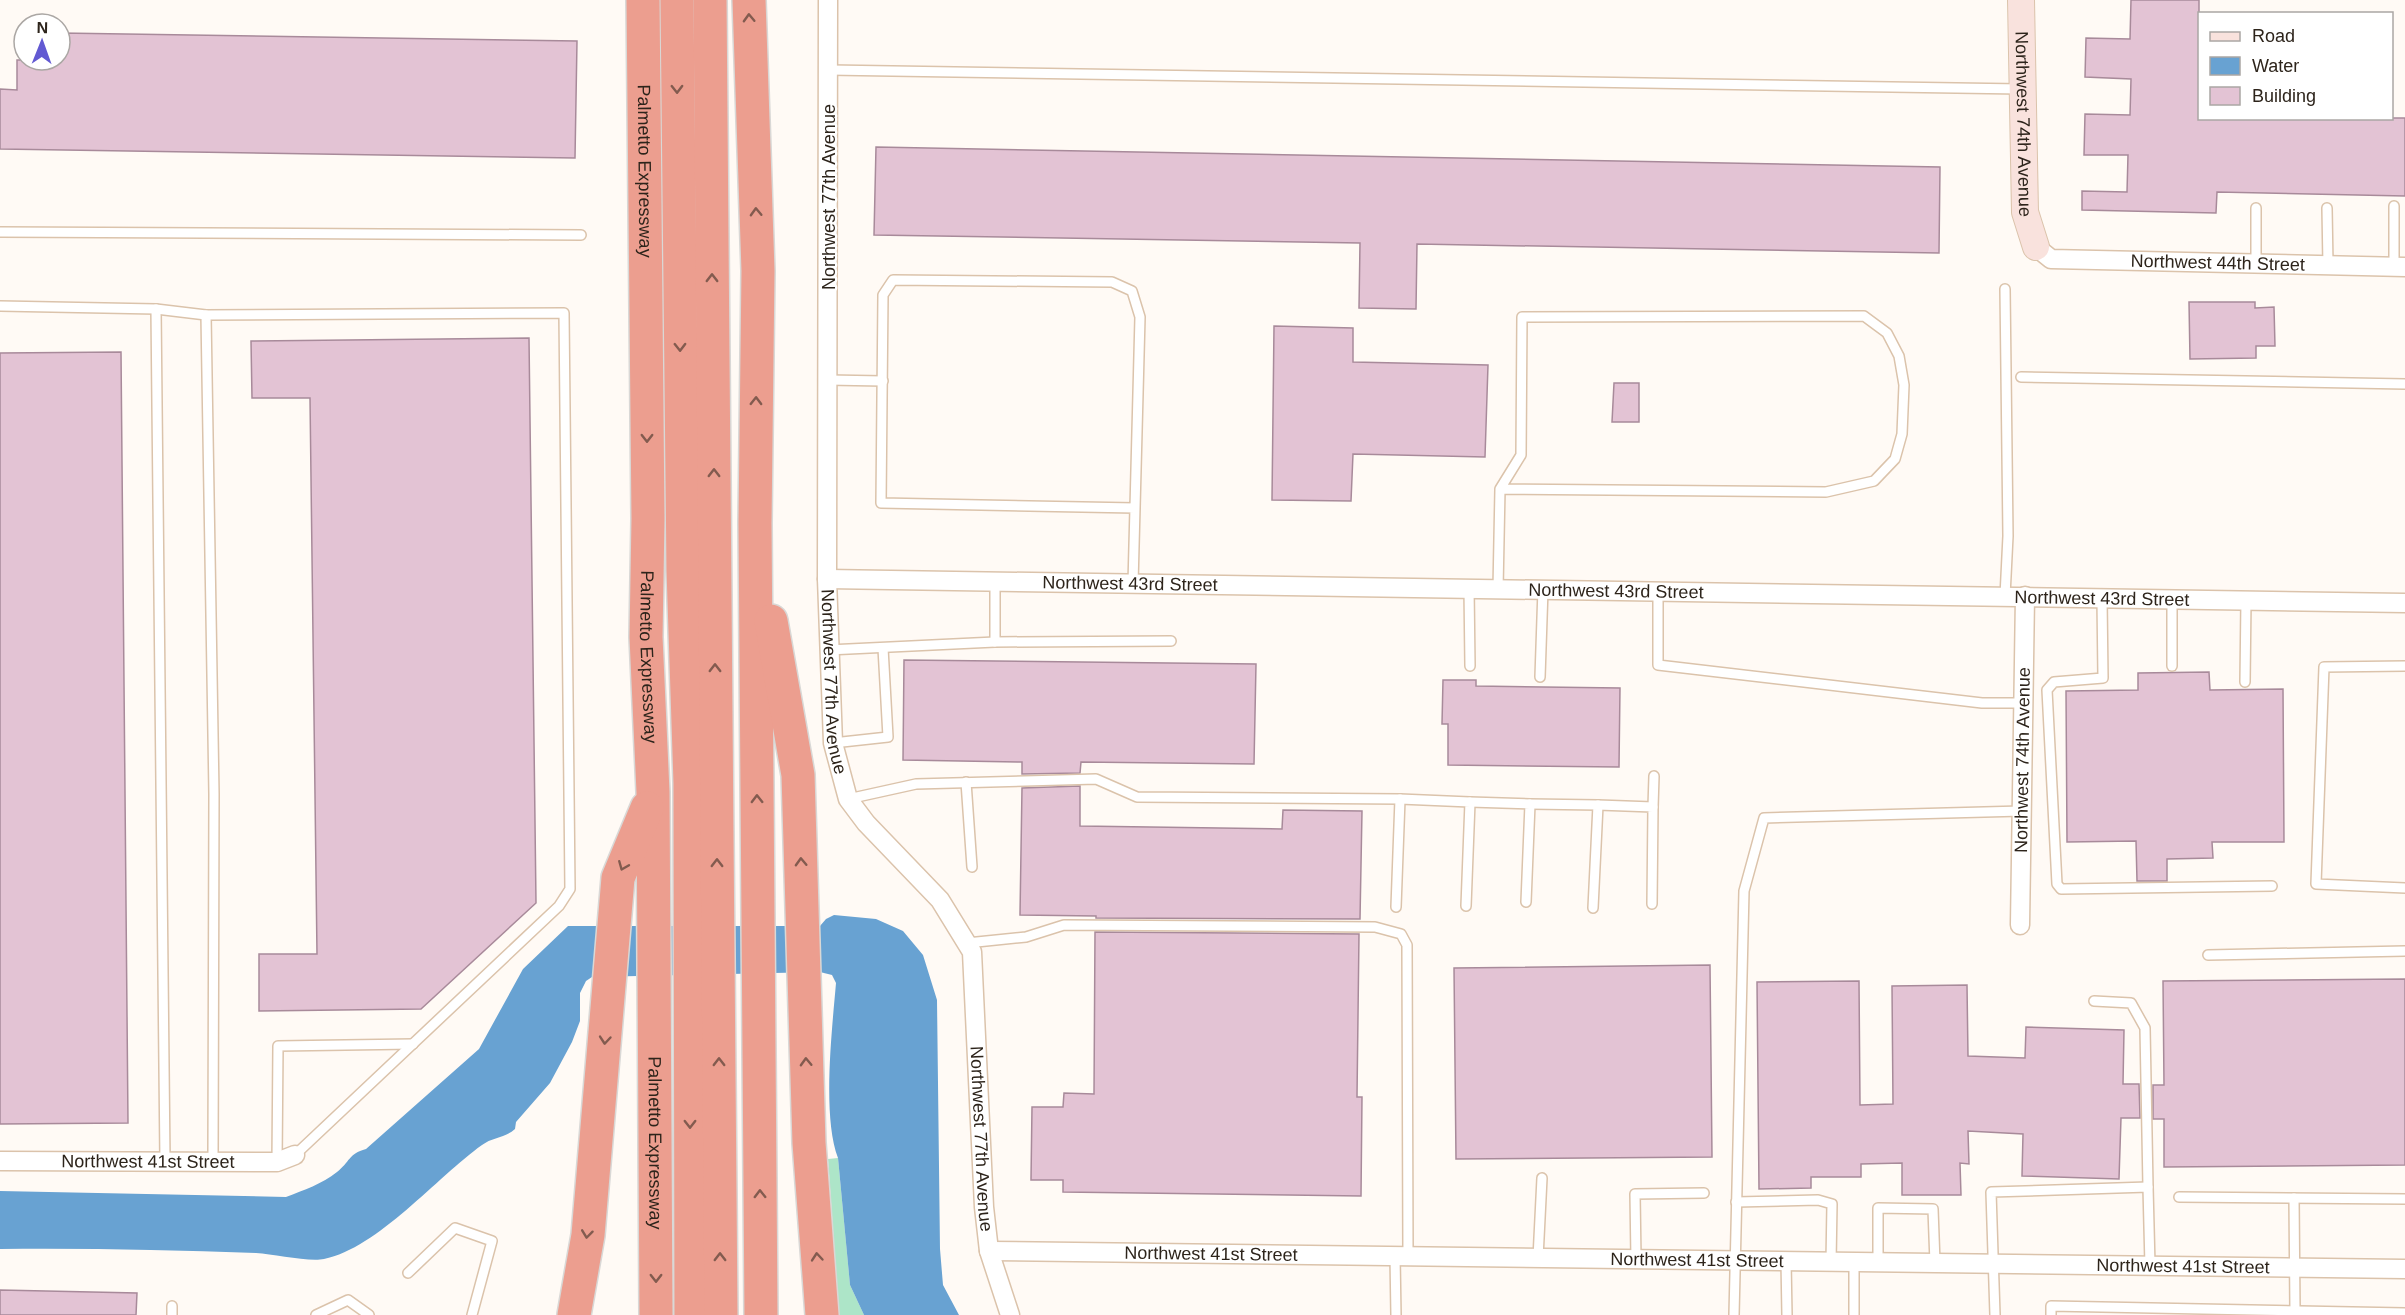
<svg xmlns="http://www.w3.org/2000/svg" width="2405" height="1315" font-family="Arial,sans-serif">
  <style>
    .green { fill: #ade5c8 }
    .water { fill: #68a2d2 }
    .building { fill: #e3c3d4; stroke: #a88a9a; stroke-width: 1.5 }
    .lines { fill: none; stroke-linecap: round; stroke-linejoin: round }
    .lane-casing { stroke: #dbc3ab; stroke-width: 12 }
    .street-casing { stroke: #dbc3ab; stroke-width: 21 }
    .secondary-casing { stroke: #dbc3ab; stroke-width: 28 }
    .highway-casing { stroke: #d9d8d6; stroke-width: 36 }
    .lane { stroke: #fff; stroke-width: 9 }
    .street { stroke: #fff; stroke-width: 18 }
    .secondary { stroke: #f9e2dd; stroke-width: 26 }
    .highway { stroke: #ec9e8f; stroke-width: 33 }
    .oneway { stroke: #835b4f }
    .labels { text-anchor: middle; stroke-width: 4.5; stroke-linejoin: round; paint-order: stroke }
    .street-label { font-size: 18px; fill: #2d241b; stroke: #fff }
  </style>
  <rect width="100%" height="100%" fill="#fffaf5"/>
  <!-- green -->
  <polygon class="green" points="838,1158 850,1285 864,1315 839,1315 828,1159"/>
  <!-- water -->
  <path class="water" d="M834 915 876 919 903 931 923 955 937 1000 940 1249 943 1285 959 1315H864L850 1285 838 1158C822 1116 832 1030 836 983L832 975 820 972 592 977 586 981 580 993V1021L572 1042 550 1083 516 1122 515 1129C505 1138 492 1137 482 1145 437 1177 378 1248 324 1259 308 1262 274 1254 256 1253 171 1250 85 1248 0 1249V1191L286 1197C304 1190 322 1184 337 1172 350 1162 348 1154 366 1149L479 1049 523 969 568 926H820L826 919Z"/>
  <!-- building -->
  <g class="building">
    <polygon points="2131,0 2199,0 2199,118 2405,118 2405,196 2217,192 2216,213 2082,210 2082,191 2127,192 2128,155 2084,155 2085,114 2130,115 2131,79 2085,77 2086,38 2130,39"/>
    <polygon points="60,33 577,41 575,158 0,149 0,89 17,90 17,60 60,60"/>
    <polygon points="876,147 1940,167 1939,253 1417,244 1416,309 1359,308 1360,243 874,235"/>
    <polygon points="2189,302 2255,302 2255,308 2274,307 2275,346 2256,346 2256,358 2190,359"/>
    <polygon points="1274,326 1353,328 1353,362 1488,365 1485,457 1353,454 1351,501 1272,500"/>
    <polygon points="529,338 536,903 421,1009 259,1011 259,954 317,954 310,398 252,398 251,341"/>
    <polygon points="121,352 128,1123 0,1124 0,353"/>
    <polygon points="1614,383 1639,383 1639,422 1612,422"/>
    <polygon points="904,660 1256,664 1254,764 1081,762 1080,773 1022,774 1022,762 903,760"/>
    <polygon points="2209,672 2210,690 2283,689 2284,842 2212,842 2213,858 2167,859 2167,881 2137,881 2136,841 2067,842 2066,691 2138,690 2138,673"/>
    <polygon points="1443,680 1476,680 1476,686 1620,688 1619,767 1448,765 1448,724 1442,724"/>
    <polygon points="1080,786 1080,826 1282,829 1283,810 1362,811 1360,919 1096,918 1096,916 1020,915 1022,788"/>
    <polygon points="1095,932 1359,934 1357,1097 1362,1097 1361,1196 1063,1192 1063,1180 1031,1180 1032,1107 1063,1107 1064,1093 1094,1094"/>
    <polygon points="1710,965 1712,1157 1456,1159 1454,968"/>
    <polygon points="2405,979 2405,1165 2164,1167 2164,1119 2153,1119 2153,1085 2164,1085 2163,981"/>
    <polygon points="1859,981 1860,1105 1893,1104 1892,986 1967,985 1968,1056 2025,1058 2026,1027 2124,1030 2123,1084 2139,1084 2140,1118 2121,1118 2119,1179 2022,1176 2023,1134 1968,1131 1969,1164 1960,1163 1961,1195 1902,1195 1902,1163 1861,1164 1861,1177 1811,1177 1811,1188 1759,1189 1757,982"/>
    <polygon points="0,1290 137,1293 136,1315 0,1315"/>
  </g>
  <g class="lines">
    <defs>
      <g id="lane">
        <polyline points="829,70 2021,89"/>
        <polyline points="2256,208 2256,263"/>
        <polyline points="2327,208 2328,265"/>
        <polyline points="0,232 581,235"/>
        <polyline points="2394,267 2394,206"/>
        <polyline points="2005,289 2008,536 2005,596"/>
        <polyline points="0,306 156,309 206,315 564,313 570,889 559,906 295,1155"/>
        <polyline points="156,309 165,1161"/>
        <polyline points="206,315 214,794 213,1162"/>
        <polyline points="2021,377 2405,384"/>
        <polyline points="828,380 883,381"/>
        <polyline points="995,582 995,642 1171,641"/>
        <polyline points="1133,584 1140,317 1132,291 1112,282 893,280 883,295 881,503 1135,508"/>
        <polyline points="1469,588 1470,666"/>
        <polyline points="1498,589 1500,489 1521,455 1522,317 1864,316 1887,333 1899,356 1904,385 1902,434 1895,459 1874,481 1826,492 1500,489"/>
        <polyline points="1658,591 1658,665 1982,703 2023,703"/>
        <polyline points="2102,599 2103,678 2054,682 2047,690 2057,884 2061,889 2272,886"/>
        <polyline points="2172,599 2172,666"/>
        <polyline points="828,650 995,642"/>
        <polyline points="2405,666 2324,667 2316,884 2405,888"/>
        <polyline points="1540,677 1543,589"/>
        <polyline points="2245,682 2246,600"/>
        <polyline points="833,743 888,737 883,648"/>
        <polyline points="966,782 972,867"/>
        <polyline points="848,799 916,784 1096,779 1137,797 1400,799 1396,907"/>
        <polyline points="1400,799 1470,802 1466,906"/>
        <polyline points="1470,802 1530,804 1526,902"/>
        <polyline points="1530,804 1598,805 1593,908"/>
        <polyline points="1598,805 1653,807 1652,904"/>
        <polyline points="1653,807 1654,776"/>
        <polyline points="967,943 1026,937 1064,925 1375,927 1401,934 1407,945 1408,1256"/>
        <polyline points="2208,955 2405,951"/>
        <polyline points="2094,1001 2131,1003 2145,1028 2148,1187"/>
        <polyline points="277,1162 278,1046 413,1044"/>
        <polyline points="2179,1197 2405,1199"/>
        <polyline points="2294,1198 2295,1311"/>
        <polyline points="1736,1202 1818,1200 1832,1204 1831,1262"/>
        <polyline points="1395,1256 1396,1315"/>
        <polyline points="1538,1258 1542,1178"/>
        <polyline points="1636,1259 1635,1194 1704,1193"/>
        <polyline points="1786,1261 1787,1315"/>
        <polyline points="1854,1262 1854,1315"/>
        <polyline points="1878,1262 1878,1208 1933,1209 1935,1263"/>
        <polyline points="408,1273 455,1228 492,1241 472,1315"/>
        <polyline points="172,1315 172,1306"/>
        <polyline points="316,1315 348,1300 369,1315"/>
        <polyline points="1734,1315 1744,891 1764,818 2022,811"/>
        <polyline points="1995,1315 1991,1192 2148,1187 2150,1266"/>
        <polyline points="2051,1315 2051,1306 2405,1313"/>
      </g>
      <g id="street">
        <path id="s1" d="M828 0 827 579 833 743 848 799 866 823 940 900 972 952 984 1207 989 1251 1010 1315"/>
        <path id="s2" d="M2036 247 2051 259 2405 267"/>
        <path id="s3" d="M827 579 2405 603"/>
        <path id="s4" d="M2020 925 2025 596"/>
        <path id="s5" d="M0 1161 277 1162 295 1155"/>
        <path id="s6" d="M989 1251 2405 1269"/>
      </g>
      <g id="secondary">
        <path id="s7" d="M2021 0 2025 212 2036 247"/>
      </g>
      <g id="highway">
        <path id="s8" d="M643 0 648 519 646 637 653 792 656 1315"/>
        <polyline points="677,0 683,570 690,783 691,1315"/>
        <polyline points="710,0 721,1315"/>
        <polyline points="749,0 758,271 755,523 761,1315"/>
        <polyline points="771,621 798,775 809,1143 822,1315"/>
        <polyline points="574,1315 588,1235 618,878 647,808"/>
      </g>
    </defs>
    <!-- lane casing -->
    <use href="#lane" class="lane-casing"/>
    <!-- street casing -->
    <use href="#street" class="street-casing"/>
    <!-- secondary casing -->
    <use href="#secondary" class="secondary-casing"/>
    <!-- highway casing -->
    <use href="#highway" class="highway-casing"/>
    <!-- lane -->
    <use href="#lane" class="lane"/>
    <!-- street -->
    <use href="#street" class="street"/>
    <!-- secondary -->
    <use href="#secondary" class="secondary"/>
    <!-- highway -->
    <use href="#highway" class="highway"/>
  </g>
  <!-- one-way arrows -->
  <defs><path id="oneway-chevron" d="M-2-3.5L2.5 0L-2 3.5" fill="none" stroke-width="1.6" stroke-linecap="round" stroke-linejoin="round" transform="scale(1.5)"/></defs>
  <g class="oneway">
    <use href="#oneway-chevron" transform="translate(749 18) rotate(-92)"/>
    <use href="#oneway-chevron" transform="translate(677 89) rotate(89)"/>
    <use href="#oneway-chevron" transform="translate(756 212) rotate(-92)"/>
    <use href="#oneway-chevron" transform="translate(712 278) rotate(-90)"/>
    <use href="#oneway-chevron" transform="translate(680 347) rotate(89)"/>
    <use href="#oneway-chevron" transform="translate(756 401) rotate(-89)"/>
    <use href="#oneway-chevron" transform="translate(647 438) rotate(90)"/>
    <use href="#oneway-chevron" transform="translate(714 473) rotate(-90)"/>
    <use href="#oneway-chevron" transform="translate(715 668) rotate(-90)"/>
    <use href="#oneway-chevron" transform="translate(757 799) rotate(-91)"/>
    <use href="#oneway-chevron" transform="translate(801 862) rotate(-92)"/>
    <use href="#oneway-chevron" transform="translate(717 863) rotate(-90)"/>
    <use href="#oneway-chevron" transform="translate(623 866) rotate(112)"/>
    <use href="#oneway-chevron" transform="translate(605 1040) rotate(95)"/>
    <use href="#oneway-chevron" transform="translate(719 1062) rotate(-90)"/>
    <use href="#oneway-chevron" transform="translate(806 1062) rotate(-92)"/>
    <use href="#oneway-chevron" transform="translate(690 1124) rotate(90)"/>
    <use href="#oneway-chevron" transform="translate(760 1194) rotate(-91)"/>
    <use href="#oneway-chevron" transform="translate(587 1234) rotate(97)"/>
    <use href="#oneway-chevron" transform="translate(720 1257) rotate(-90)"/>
    <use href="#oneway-chevron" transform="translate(817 1257) rotate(-95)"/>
    <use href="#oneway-chevron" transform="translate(656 1278) rotate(90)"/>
  </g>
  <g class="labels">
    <!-- street labels -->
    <g class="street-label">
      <text dy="6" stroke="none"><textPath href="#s7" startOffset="124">Northwest 74th Avenue</textPath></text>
      <text dy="6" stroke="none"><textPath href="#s8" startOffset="171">Palmetto Expressway</textPath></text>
      <text transform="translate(829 197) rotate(-90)" y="6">Northwest 77th Avenue</text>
      <text dy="6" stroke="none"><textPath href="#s2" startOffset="186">Northwest 44th Street</textPath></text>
      <text dy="6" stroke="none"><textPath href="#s3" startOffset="303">Northwest 43rd Street</textPath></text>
      <text dy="6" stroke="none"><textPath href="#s3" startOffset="789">Northwest 43rd Street</textPath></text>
      <text dy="6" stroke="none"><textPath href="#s3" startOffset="1275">Northwest 43rd Street</textPath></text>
      <text dy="6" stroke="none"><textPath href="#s8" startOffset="657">Palmetto Expressway</textPath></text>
      <text dy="6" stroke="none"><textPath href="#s1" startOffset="682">Northwest 77th Avenue</textPath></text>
      <text dy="6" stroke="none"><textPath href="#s4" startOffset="165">Northwest 74th Avenue</textPath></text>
      <text dy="6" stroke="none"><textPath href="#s1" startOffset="1186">Northwest 77th Avenue</textPath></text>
      <text dy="6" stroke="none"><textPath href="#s8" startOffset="1143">Palmetto Expressway</textPath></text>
      <text dy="6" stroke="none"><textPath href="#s5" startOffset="148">Northwest 41st Street</textPath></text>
      <text dy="6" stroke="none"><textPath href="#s6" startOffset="222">Northwest 41st Street</textPath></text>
      <text dy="6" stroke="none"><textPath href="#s6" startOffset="708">Northwest 41st Street</textPath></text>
      <text dy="6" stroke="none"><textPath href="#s6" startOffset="1194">Northwest 41st Street</textPath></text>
    </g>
  </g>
  <!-- legend -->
  <rect x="2198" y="12" width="195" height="108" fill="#ffffff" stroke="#aba7a4" stroke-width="1.5"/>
  <rect x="2210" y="32" width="30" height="9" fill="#f9e2dd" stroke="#aba7a4" stroke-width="1.5"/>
  <text x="2252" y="42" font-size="18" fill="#2d241b">Road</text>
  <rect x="2210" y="57" width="30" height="18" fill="#68a2d2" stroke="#aba7a4" stroke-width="1.5"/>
  <text x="2252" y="72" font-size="18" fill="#2d241b">Water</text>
  <rect x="2210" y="87" width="30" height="18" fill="#e3c3d4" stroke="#aba7a4" stroke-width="1.5"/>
  <text x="2252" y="102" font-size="18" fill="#2d241b">Building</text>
  <!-- north arrow -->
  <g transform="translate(42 42) rotate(1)"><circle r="28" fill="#ffffff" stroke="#aba7a4" stroke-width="1.5"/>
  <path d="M0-4.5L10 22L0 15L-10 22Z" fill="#6259d2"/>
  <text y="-9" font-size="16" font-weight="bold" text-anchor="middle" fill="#2d241b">N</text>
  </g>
</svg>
